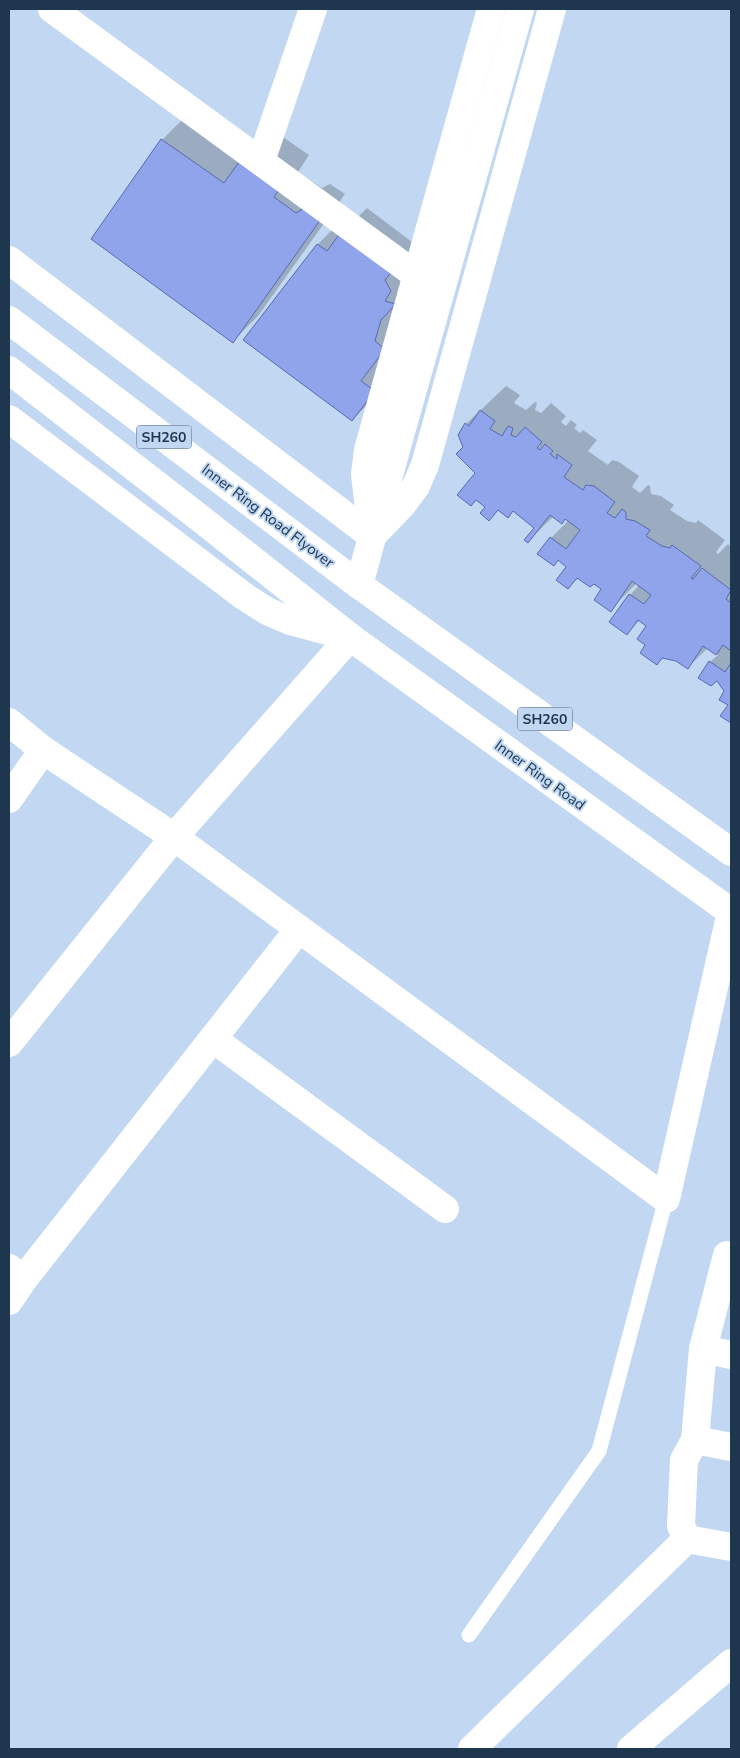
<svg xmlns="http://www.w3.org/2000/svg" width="740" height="1758" font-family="'Nunito Sans',sans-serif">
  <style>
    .shadow { fill: #0003 }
    .building { fill: #8fa4eb; stroke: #586aac }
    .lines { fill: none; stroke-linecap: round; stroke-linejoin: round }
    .service { stroke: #fff; stroke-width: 15 }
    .minor { stroke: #fff; stroke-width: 28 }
    .tertiary { stroke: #fff; stroke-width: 28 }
    .trunk { stroke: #fff; stroke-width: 28 }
    .labels { text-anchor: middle; stroke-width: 4; stroke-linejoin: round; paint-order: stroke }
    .shield { fill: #c2d8f2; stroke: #4f677f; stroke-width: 1 }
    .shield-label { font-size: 14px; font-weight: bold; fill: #1e364e }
    .street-label { font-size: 15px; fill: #1e364e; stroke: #c2d8f2 }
  </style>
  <rect width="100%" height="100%" fill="#c2d8f2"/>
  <!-- shadow -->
  <g class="shadow">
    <polygon points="187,115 246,156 283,137 309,155 298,172 322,188 330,184 345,194 258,316 233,341 162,140"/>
    <polygon points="367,208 416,245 377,395 352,420 245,339 318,244 343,219 350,225"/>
    <polygon points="506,386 520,395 514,403 526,410 535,402 537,403 535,410 541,413 551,403 566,416 561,422 566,426 571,420 577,425 574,428 580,433 583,430 597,440 588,451 608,465 612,460 619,462 639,476 632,487 640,493 648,485 650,486 651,494 661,496 674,505 670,510 687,521 696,523 698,520 725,540 716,552 718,554 728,544 731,547 731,722 722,716 729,705 726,691 710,662 718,655 708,648 688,667 676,660 663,657 657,663 647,645 648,625 640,620 627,633 611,622 630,595 639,585 637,583 610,610 603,588 594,582 579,577 568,588 568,566 551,538 569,520 566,518 562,522 554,516 528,541 536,527 514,510 499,509 489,519 476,473 465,447 466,424"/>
  </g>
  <!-- building -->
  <g class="building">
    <polygon points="161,139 224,183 239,162 285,181 274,197 296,213 304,208 321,219 233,343 91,239"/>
    <polygon points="341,232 392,271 385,280 391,291 385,301 396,304 381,320 375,341 385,349 361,381 375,391 352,421 243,340 317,244 327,251"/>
    <polygon points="480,410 495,421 490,429 502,436 508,426 513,428 511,435 516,437 525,427 542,442 537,448 540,450 545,444 553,451 550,454 557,459 557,454 572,465 564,477 583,490 586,485 594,486 615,502 607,513 615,518 622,509 626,512 626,519 635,521 650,530 646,536 662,546 670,548 672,545 701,566 691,578 693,579 702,568 731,590 726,599 731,603 731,651 723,645 716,655 703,646 688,669 676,661 662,658 657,665 640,653 645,645 637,639 646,626 638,620 627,635 609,622 629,594 644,604 651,595 632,581 611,612 594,600 601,589 594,584 590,587 577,578 568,589 556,580 566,567 558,560 554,566 537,554 550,537 566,549 580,530 565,519 562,524 550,515 528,543 524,540 534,528 513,511 508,518 498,510 489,521 480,513 485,507 476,500 471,506 457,495 475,473 456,454 463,447 458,435 465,423 469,426"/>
    <polygon points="709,661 725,672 731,663 731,723 720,716 728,705 719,700 724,691 717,681 711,686 698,678"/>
  </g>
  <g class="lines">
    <!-- service -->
    <polyline class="service" points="469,1635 599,1451 666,1199"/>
    <!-- minor -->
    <g class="minor">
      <polyline points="52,9 416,275"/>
      <polyline points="261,161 313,9"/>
      <polyline points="372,536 402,505 416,486 425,465 552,9"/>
      <polyline points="372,536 365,474 368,450 491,9"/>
      <polyline points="9,722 43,750 174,837 666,1199 731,912"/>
      <polyline points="9,799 43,750"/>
      <polyline points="213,1039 445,1209"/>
      <polyline points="9,1043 174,837 350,637"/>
      <polyline points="9,1268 23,1280 299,929"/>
      <polyline points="9,1301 23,1280"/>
      <polyline points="703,1349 731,1355"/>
      <polyline points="695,1440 731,1447"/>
      <polyline points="687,1539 681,1526 684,1460 695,1440 703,1349 727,1255 731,1256"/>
      <polyline points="687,1539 731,1547"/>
      <polyline points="472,1749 687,1539"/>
      <polyline points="631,1749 731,1663"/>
    </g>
    <!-- tertiary -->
    <g class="tertiary">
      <polyline points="9,260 372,536"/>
      <polyline points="9,419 245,597 267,611 290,621 350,637"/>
      <polyline points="359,585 394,457 520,9"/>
    </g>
    <!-- trunk -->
    <g class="trunk">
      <polyline points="9,320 359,585 731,852"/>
      <polyline points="9,370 201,519 350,637 731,912"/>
    </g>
  </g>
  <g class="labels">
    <!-- shield labels -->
    <g class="shield">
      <rect x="136.5" y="425.5" width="55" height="23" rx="4"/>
      <rect x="517.5" y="707.5" width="55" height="23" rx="4"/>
    </g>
    <g class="shield-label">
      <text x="164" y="442">SH260</text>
      <text x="545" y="724">SH260</text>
    </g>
    <!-- street labels -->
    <g class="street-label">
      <text transform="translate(268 516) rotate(37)" y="5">Inner Ring Road Flyover</text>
      <text transform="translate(540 775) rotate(36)" y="5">Inner Ring Road</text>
    </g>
  </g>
  <!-- border -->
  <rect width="740" height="1758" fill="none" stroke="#1e364e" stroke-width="20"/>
</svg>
